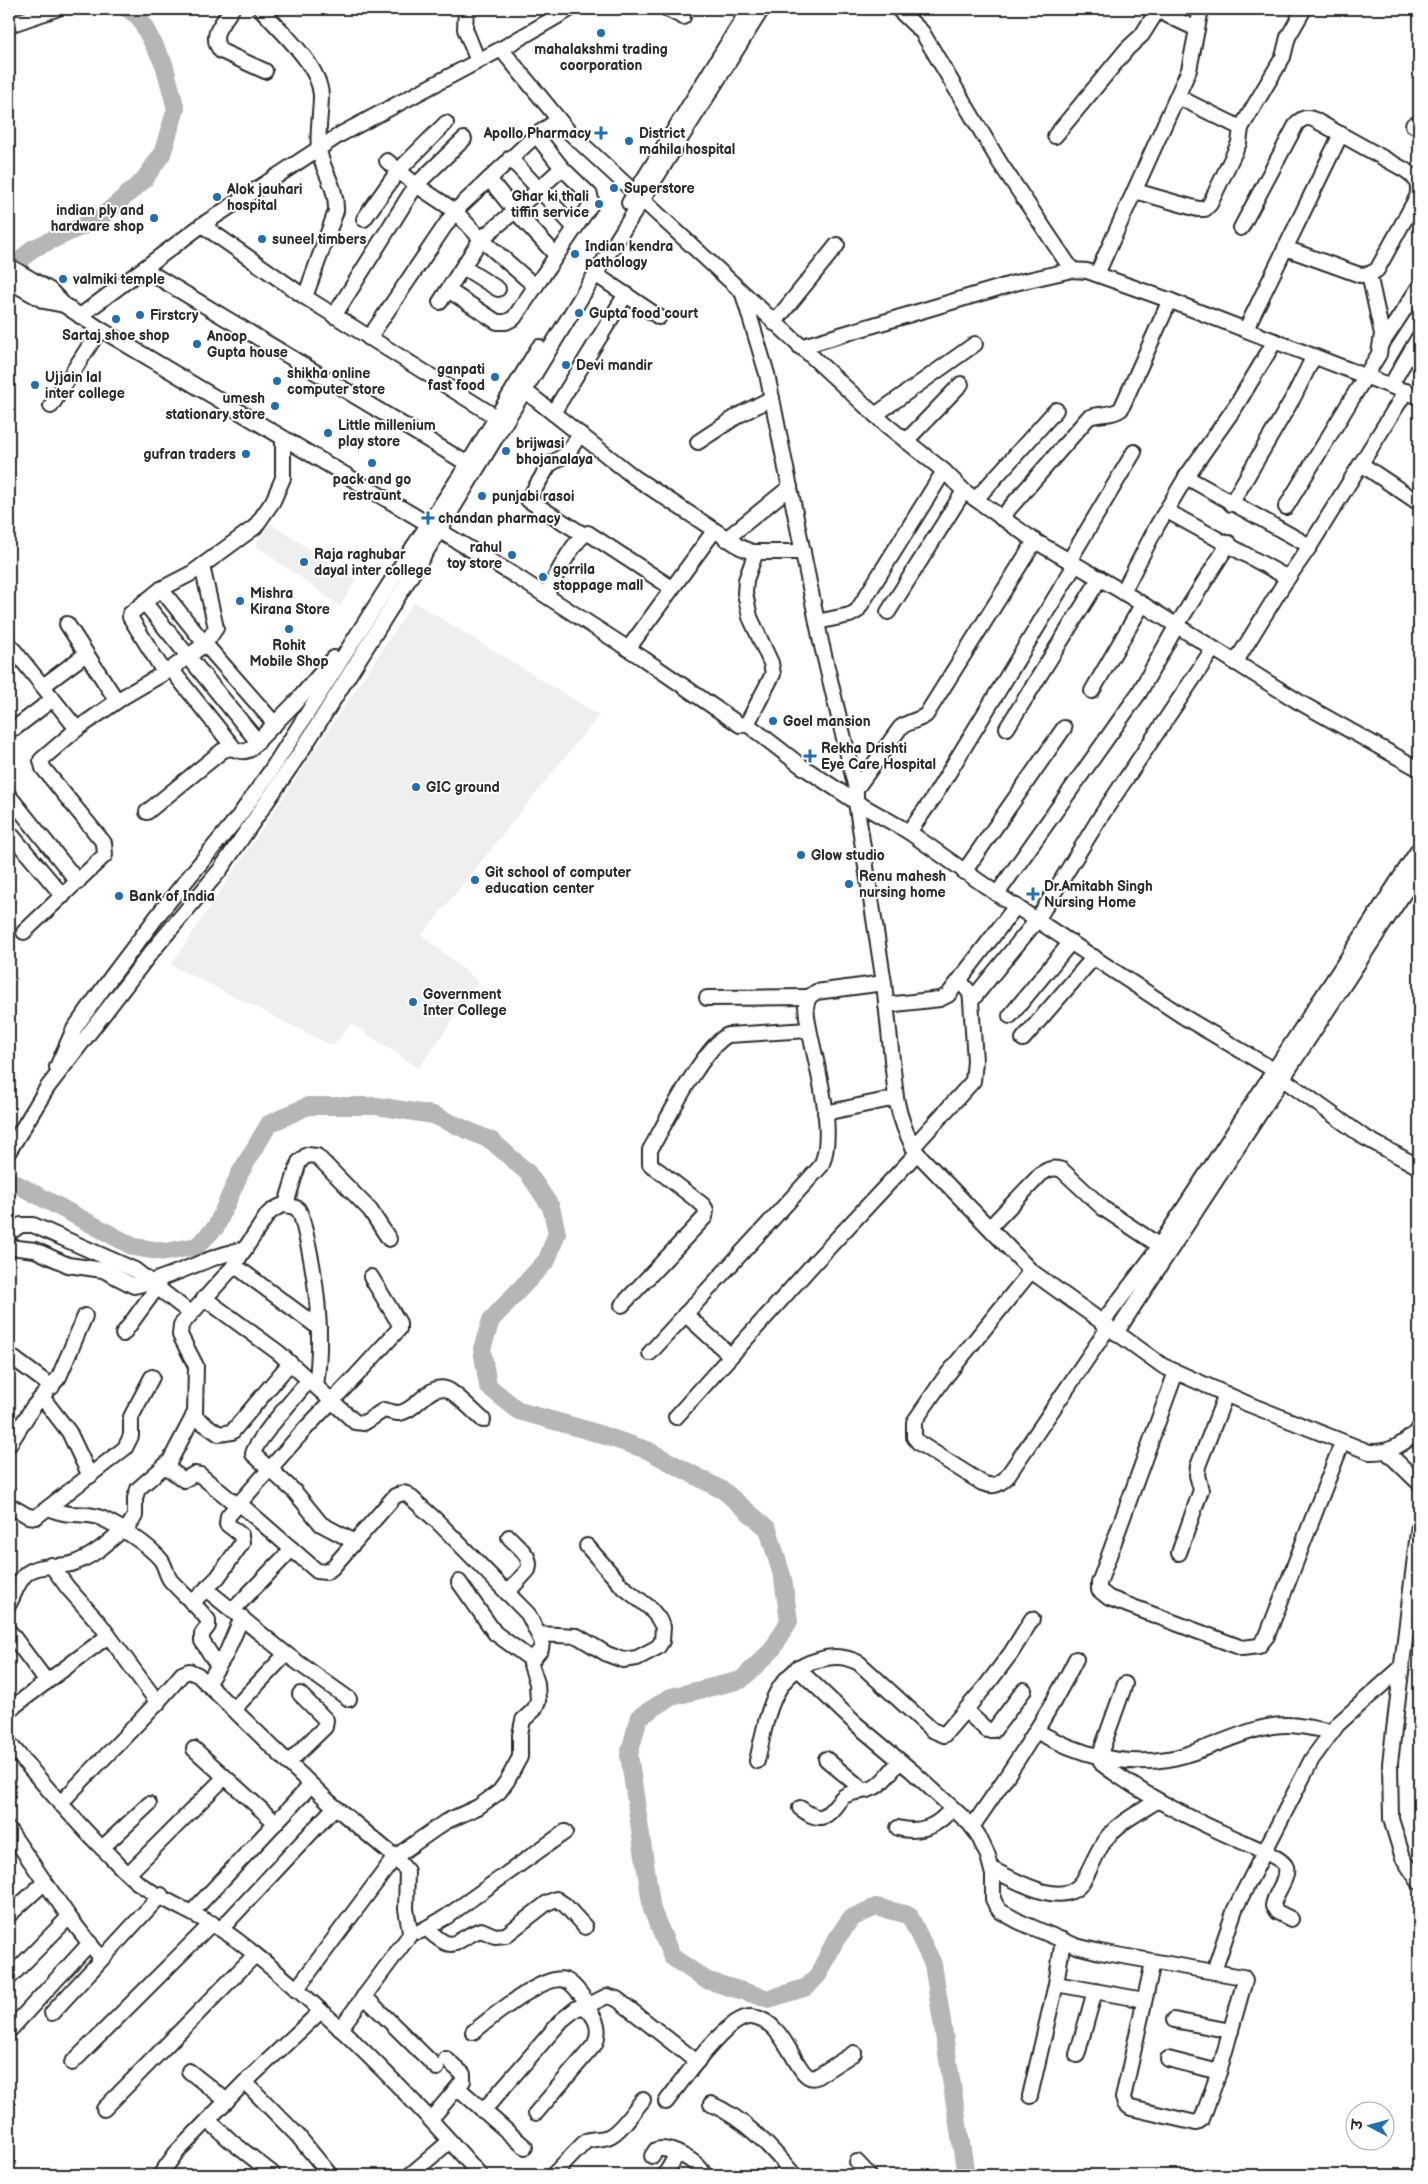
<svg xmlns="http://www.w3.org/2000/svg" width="1428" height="2184" font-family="'Balsamiq Sans','Playpen Sans Deva',sans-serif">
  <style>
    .built { fill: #efefef }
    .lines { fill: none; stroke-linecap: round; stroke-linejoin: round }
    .river { stroke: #b6b6b6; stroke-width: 18 }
    .minor-casing { stroke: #2b2b2b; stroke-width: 18 }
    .minor { stroke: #fff; stroke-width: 14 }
    .poi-dot { fill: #1f6fb2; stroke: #fff; stroke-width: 2 }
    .labels { text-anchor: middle; stroke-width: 4; stroke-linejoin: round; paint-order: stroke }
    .poi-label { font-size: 14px; font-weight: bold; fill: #2b2b2b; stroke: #fff; text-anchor: start }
  </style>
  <rect width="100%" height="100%" fill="#fff"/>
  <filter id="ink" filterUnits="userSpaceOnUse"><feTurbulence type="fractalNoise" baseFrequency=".02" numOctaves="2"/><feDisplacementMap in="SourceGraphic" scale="10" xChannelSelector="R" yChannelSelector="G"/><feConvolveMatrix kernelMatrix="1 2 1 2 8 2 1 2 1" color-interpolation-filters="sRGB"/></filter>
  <g filter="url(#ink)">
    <!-- built -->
    <g class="built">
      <polygon points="270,523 356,580 340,606 255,545"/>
      <polygon points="414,602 599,715 422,935 479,982 419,1068 351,1024 333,1046 171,965"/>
    </g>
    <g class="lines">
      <!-- river -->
      <g class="river">
        <polyline points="9,272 32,249 100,218 143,181 162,154 176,109 164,64 139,17 128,9"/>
        <polyline points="9,1180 134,1247 166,1252 197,1246 216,1227 240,1173 269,1124 308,1106 377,1106 433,1115 492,1141 528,1173 551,1207 557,1233 547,1260 491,1320 482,1349 488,1386 519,1411 590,1431 647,1450 724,1491 768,1529 783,1579 789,1621 772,1650 741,1680 671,1697 639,1717 629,1755 652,1910 672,1957 706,1980 769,1999 807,1987 818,1975 835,1941 851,1918 876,1907 909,1915 933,1964 966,2175"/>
      </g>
      <defs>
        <g id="minor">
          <path d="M232 9C223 23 208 35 221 51L265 71"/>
          <path d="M261 9C281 32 319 64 321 95 321 113 317 132 319 149 322 172 337 185 336 211L305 297"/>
          <polyline points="466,9 465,29 478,61"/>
          <polyline points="667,9 683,17"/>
          <polyline points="898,9 922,32 1000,163 1072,270"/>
          <polyline points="1154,9 1197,29"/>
          <polyline points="9,25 56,9"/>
          <polyline points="501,49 569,132 885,424 944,471 964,491 1035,541 1123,592 1299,702 1419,769"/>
          <polyline points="1413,125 1419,128"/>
          <polyline points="1241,128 1283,57 1288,37 1304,9"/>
          <polyline points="1055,136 1127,49 1142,35 1157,11"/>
          <polyline points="510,158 575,228"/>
          <polyline points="387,161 416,185 455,211 481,239 535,286"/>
          <polyline points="489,179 515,211 556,255"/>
          <polyline points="1135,191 1198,209 1205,209 1210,204 1239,143 1241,128 1178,97"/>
          <polyline points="629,203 749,9"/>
          <polyline points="364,219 398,171 446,123"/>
          <polyline points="202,225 305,297 496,417"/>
          <path d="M1241 228 1297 123C1303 118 1307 116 1315 120L1405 170C1417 178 1420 184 1417 197L1377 270 1369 274 1360 275 1285 248"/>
          <polyline points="9,266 50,290 64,305 100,329 514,575 644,659 740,725 747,724 800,765 856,802 909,832 997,894 1184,1017 1274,1070 1283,1079 1364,1137 1419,1167"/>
          <polyline points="463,267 498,289"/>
          <polyline points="144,269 468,464"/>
          <polyline points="595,274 659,317"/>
          <polyline points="1097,274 1189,70 1201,9"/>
          <polyline points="9,281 44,301 64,305"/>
          <polyline points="448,290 497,322 506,322 514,318 590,206 591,201 590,195 562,168 536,135"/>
          <path d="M743 294 767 374 821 642 856 789V802L884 983 896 1098C900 1118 906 1136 917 1153L1031 1271 1163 1366 1248 1404 1369 1452C1390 1453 1405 1444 1419 1429"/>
          <polyline points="440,302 481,239 515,211 562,168"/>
          <polyline points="80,316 202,225 341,134 501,49 570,9"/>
          <polyline points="334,316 416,185 464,139"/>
          <polyline points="774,323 837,245"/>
          <polyline points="1246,329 1341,134"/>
          <polyline points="369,338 455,211 536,135 558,120"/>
          <polyline points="1383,342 1419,287"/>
          <polyline points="800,347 1015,283 1072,270 1087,271 1166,299 1419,397"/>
          <polyline points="1391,385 1419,337"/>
          <polyline points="524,390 634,477 740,547 752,552 803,552"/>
          <polyline points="51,406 100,329"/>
          <polyline points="553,413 626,294"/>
          <polyline points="875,415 975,344"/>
          <polyline points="580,434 568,453 549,465 528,500 584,535"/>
          <polyline points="906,441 961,384"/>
          <polyline points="698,442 739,415 772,398"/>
          <polyline points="1361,464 1419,503"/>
          <polyline points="1186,477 1310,546"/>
          <polyline points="976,499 1056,410"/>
          <polyline points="1231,504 1293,398 1314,356"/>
          <polyline points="1286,507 1379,354 1382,334 1369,274"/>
          <polyline points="1167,511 1288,578"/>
          <path d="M1001 518 1088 418C1099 412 1110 417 1121 409L1170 300"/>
          <polyline points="726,539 790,487"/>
          <polyline points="1069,561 1134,452"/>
          <polyline points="161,589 205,644 275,724"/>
          <polyline points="1123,592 1157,526 1186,477 1236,406 1275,341"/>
          <path d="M546 595C554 580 573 539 588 533L672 588"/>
          <polyline points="144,602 258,742"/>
          <polyline points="888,612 964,491"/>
          <polyline points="817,622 850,615 857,611 944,471"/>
          <polyline points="67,624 117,701"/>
          <polyline points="9,644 77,729"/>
          <polyline points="628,649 714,531"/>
          <polyline points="1235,663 1283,585 1310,546 1406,391"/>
          <polyline points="171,669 234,748"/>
          <polyline points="164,672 130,617 130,614 161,589 192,573 255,527 273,501 283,478 283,439"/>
          <polyline points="43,686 86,654"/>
          <polyline points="1092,691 1142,605"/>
          <polyline points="747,724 773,674 771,663 750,617 745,593 746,580 756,552"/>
          <polyline points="15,728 53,699"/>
          <polyline points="1007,728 1100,578"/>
          <path d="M856 789 900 728C908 721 918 721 926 715L1035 541"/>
          <polyline points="9,796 78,882"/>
          <path d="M147 812 222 751C235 744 238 755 249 750L295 703 334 658"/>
          <polyline points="9,832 63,896"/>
          <polyline points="909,832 932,800 1075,565"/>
          <polyline points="964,872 1064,728"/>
          <polyline points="997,894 1139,693 1177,625 1229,543"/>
          <polyline points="24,932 105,855 104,843 43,768 41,760 77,729 123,697 171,669 205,644 216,628 202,566"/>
          <polyline points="707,998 809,997"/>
          <polyline points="971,1001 1037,920 1101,816 1213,649"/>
          <polyline points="886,1005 940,999 948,995 1016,906"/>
          <polyline points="1010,1016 1071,942"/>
          <polyline points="1023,1039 1094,957"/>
          <polyline points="57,1067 74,1029 112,976 162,910 239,816 270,772 406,558 468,464 539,347"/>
          <polyline points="825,1113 896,1098"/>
          <polyline points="913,1147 973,1081 975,1061 971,1001 970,993 960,981"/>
          <polyline points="9,1151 47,1088 149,955 220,870 302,750 439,531 588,286 762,9"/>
          <polyline points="286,1204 299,1162 307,1155 317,1156 370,1210 389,1239"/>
          <path d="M990 1227 1041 1174C1048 1169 1053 1167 1062 1170L1104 1209 1166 1250"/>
          <polyline points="9,1233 21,1225 33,1225 135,1270 190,1313"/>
          <path d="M9 1247 35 1250 68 1265 103 1270 134 1286C173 1278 207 1256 245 1249"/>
          <polyline points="234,1265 319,1328"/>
          <path d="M1031 1271 943 1380 914 1422V1437L919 1443 982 1483C993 1487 997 1486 1006 1478L1108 1328"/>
          <path d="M204 1298 279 1353 355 1422 364 1423 384 1410C389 1411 394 1413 399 1413 418 1411 430 1379 450 1391 462 1399 473 1411 483 1420"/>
          <path d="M622 1305 705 1217 706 1210 703 1205 650 1164V1150C665 1124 704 1046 728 1035L809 1030"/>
          <polyline points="685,1314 731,1356"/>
          <polyline points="1102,1323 1152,1257 1419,849"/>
          <polyline points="1116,1333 1419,870"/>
          <polyline points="123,1334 158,1286"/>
          <path d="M650 1353 821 1166C838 1129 813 1057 807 1017L806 1006 809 997 816 992 884 983"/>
          <polyline points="9,1355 52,1387"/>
          <polyline points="1176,1372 1099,1583 1099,1590 1109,1598 1242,1648 1259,1646 1267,1636 1342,1443"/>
          <path d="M309 1380C298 1394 255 1441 253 1454L295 1492 321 1524 355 1542"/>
          <polyline points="42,1397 69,1432 90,1476"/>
          <polyline points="193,1416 219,1434 232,1432 290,1363"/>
          <polyline points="676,1417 816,1261 917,1153"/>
          <polyline points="9,1445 33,1407 59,1377 85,1316"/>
          <polyline points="1386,1451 1419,1483"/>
          <polyline points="165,1466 184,1480 194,1474 200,1475 238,1506"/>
          <polyline points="240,1504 317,1571 326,1572 332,1568 395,1496 403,1493 407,1494 437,1521 528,1614 542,1642 541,1649 532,1660 531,1665 537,1683 538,1701 534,1710 523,1720 520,1735 520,1757 507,1781 499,1792 478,1807 445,1822 395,1857 296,1990"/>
          <polyline points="9,1505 28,1516 36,1517 125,1448 131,1436 131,1417 152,1377"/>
          <path d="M49 1508C68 1518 84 1511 101 1518 119 1526 149 1545 161 1560 166 1567 166 1575 171 1581 183 1594 197 1606 208 1620V1626L202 1634V1641L218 1666"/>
          <polyline points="1419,1524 1390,1763 1391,1819 1403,1858 1419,1882"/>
          <path d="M125 1532 135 1516V1498L138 1489 170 1461 195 1413 196 1366 180 1335 181 1325 233 1267 268 1214C279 1205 286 1202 298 1209L301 1215C316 1271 324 1329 316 1386"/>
          <polyline points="1179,1553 1201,1490 1197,1475 1198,1466 1226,1394"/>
          <polyline points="51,1565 68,1588 100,1624 158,1703"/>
          <polyline points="459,1582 495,1633 532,1660"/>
          <polyline points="207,1590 286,1654 349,1699"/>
          <path d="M507 1593 528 1570C533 1556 518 1547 509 1537"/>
          <polyline points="192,1603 218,1577 242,1543 241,1535 227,1524 228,1516 306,1428 355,1377 399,1329 399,1323 371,1277"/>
          <path d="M9 1604C14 1595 18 1581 26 1574 40 1563 55 1568 71 1564 91 1558 107 1544 122 1530"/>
          <polyline points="233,1610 292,1549"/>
          <polyline points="9,1631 47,1682"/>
          <polyline points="538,1634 577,1636 607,1654 623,1660 637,1658 658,1647 662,1641 663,1627 658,1618 650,1608 622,1586 587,1546"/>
          <polyline points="797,1668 856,1724 912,1771 970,1824 978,1835 988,1856 993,1875 993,1899 996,1905 1000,1911 1020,1922 1076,1946 1100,1952 1243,1977 1245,1980 1219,2072 1202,2119 1196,2123 1131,2108 1125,2104 1123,2098 1153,1962"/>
          <polyline points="207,1684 226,1654 242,1617"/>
          <path d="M1125 1684 1099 1757 1102 1764C1146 1797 1193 1820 1243 1842 1251 1846 1283 1858 1286 1867 1289 1879 1274 1894 1273 1906L1277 1912 1291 1919"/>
          <polyline points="9,1710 108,1636"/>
          <polyline points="233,1710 286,1654"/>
          <polyline points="966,1711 987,1730 994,1730 1024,1690"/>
          <path d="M1036 1731C1078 1754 1120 1767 1168 1759 1207 1753 1247 1725 1286 1725 1301 1725 1317 1729 1332 1732"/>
          <path d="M9 1743C38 1778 67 1812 99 1845 112 1857 123 1871 137 1882 168 1905 207 1917 238 1941 328 2010 407 2091 480 2175"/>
          <polyline points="194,1749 276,1823"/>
          <polyline points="826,1759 863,1790"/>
          <path d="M757 1761C767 1720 770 1673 818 1660 833 1655 845 1656 859 1663L932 1730 944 1735 986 1686 1011 1653 1032 1619"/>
          <polyline points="288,1763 325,1727 326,1720 300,1694"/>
          <path d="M60 1804C100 1760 144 1720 182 1674L189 1671 198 1675 328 1801 395 1857 407 1871 406 1909 410 1931 409 1936 340 2029"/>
          <path d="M800 1808C806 1812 813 1818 821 1817 831 1815 836 1803 843 1797 852 1790 863 1793 873 1788 883 1784 892 1769 900 1761"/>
          <path d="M972 1827C1010 1772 1047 1718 1076 1659"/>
          <path d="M898 1828C921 1834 938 1826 952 1808"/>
          <polyline points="9,1830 69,1917 101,1958"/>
          <polyline points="102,1848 149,1804"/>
          <path d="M992 1869C1015 1880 1064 1911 1083 1881 1091 1868 1096 1853 1105 1840 1119 1822 1138 1813 1157 1801"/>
          <polyline points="128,1874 225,1777"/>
          <polyline points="192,1912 311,1785"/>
          <polyline points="9,1915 45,1882"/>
          <polyline points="221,1929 335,1807"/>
          <path d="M427 1929C456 1956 452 1940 481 1930L495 1936 506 1935 547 1903 556 1899 565 1905 585 1927"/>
          <polyline points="419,1932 446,1917 565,1832"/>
          <polyline points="1214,1971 1235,1909 1312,1759 1338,1724 1402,1667"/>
          <polyline points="9,1978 69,1917"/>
          <polyline points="1056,1984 1144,2000"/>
          <polyline points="364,1996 437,2068"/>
          <polyline points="585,2007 607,1996 617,1999 697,2062"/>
          <polyline points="52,2013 161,1895"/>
          <polyline points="1174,2020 1231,2031"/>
          <polyline points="9,2031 90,1943"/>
          <path d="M473 2032C490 2019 544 1973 565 1980 574 1983 583 1998 589 2005"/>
          <polyline points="1077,2055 1095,1991"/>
          <polyline points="1168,2059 1219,2072"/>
          <polyline points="72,2063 212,1923"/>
          <polyline points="189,2071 227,2101"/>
          <polyline points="245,2082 298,2136 330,2175"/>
          <polyline points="458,2088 525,2147"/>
          <polyline points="1030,2096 1056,1984 1063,1940"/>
          <path d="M666 2102C681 2083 727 2015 751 2017 789 2020 796 2085 816 2077L854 2053"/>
          <path d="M711 2104C745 2119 771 2147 794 2175"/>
          <polyline points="104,2109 255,1955"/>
          <path d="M483 2111 562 2020 577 2008 585 2007C597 2018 601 2029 595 2044L536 2113"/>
          <polyline points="431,2119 463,2081 463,2074 446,2059"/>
          <polyline points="208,2120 232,2142 272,2173"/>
          <path d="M652 2156 656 2150C669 2145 701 2163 704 2175"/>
          <polyline points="857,2162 869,2175"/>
          <polyline points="160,2175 176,2153 241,2086 321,2011"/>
          <polyline points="410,2175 450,2141"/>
          <path d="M553 2175 586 2141C594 2138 603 2140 610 2136 623 2129 633 2111 643 2100"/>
          <polyline points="665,2175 677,2154"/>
        </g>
      </defs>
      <!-- minor casing -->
      <use href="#minor" class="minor-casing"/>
      <!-- minor -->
      <use href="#minor" class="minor"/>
    </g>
  </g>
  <!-- markers -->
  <g class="poi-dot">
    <circle cx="601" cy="33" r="5"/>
    <path d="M598.5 125.5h5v5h5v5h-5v5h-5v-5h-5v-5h5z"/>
    <circle cx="629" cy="141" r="5"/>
    <circle cx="614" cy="188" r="5"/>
    <circle cx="217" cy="197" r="5"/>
    <circle cx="599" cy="204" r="5"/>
    <circle cx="154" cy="218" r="5"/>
    <circle cx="262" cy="239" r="5"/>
    <circle cx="575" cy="254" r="5"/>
    <circle cx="63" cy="279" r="5"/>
    <circle cx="579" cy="313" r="5"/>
    <circle cx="140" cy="315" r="5"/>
    <circle cx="116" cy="319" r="5"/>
    <circle cx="197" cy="344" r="5"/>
    <circle cx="566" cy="365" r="5"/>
    <circle cx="495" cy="377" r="5"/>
    <circle cx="277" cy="381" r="5"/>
    <circle cx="35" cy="385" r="5"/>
    <circle cx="275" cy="406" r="5"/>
    <circle cx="328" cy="433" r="5"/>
    <circle cx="506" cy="451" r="5"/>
    <circle cx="246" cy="454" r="5"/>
    <circle cx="372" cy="463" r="5"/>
    <circle cx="482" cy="496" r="5"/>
    <path d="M425.5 510.5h5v5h5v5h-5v5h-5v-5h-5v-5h5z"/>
    <circle cx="512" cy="555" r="5"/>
    <circle cx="304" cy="562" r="5"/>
    <circle cx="543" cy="577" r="5"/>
    <circle cx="240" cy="601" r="5"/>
    <circle cx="289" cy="629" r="5"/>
    <circle cx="773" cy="721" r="5"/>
    <path d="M807.5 748.5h5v5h5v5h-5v5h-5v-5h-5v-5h5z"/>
    <circle cx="416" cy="787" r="5"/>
    <circle cx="801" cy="855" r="5"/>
    <circle cx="475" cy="880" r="5"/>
    <circle cx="849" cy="884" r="5"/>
    <path d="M1030.5 886.5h5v5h5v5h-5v5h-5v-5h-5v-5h5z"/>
    <circle cx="119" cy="896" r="5"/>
    <circle cx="413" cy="1002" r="5"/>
  </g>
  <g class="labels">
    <!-- poi labels -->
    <g class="poi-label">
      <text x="601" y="54" text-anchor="middle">mahalakshmi trading<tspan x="601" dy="16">coorporation</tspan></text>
      <text x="591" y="138" text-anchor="end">Apollo Pharmacy</text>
      <text x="639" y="138">District<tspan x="639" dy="16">mahila hospital</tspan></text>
      <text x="624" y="193">Superstore</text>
      <text x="227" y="194">Alok jauhari<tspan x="227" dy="16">hospital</tspan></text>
      <text x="589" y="201" text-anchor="end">Ghar ki thali<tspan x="589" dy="16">tiffin service</tspan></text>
      <text x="144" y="215" text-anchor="end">indian ply and<tspan x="144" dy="16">hardware shop</tspan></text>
      <text x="272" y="244">suneel timbers</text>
      <text x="585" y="251">Indian kendra<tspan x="585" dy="16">pathology</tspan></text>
      <text x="73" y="284">valmiki temple</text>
      <text x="589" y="318">Gupta food court</text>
      <text x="150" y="320">Firstcry</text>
      <text x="116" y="340" text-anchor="middle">Sartaj shoe shop</text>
      <text x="207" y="341">Anoop<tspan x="207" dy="16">Gupta house</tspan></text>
      <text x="576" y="370">Devi mandir</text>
      <text x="485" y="374" text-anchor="end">ganpati<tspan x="485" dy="16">fast food</tspan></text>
      <text x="287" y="378">shikha online<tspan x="287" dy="16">computer store</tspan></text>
      <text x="45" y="382">Ujjain lal<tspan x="45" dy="16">inter college</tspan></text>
      <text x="265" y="403" text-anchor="end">umesh<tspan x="265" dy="16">stationary store</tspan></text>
      <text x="338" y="430">Little millenium<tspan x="338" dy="16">play store</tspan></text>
      <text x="516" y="448">brijwasi<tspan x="516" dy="16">bhojanalaya</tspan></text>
      <text x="236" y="459" text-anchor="end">gufran traders</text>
      <text x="372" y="484" text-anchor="middle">pack and go<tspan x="372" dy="16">restraunt</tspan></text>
      <text x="492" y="501">punjabi rasoi</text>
      <text x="438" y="523">chandan pharmacy</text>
      <text x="502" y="552" text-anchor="end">rahul<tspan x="502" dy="16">toy store</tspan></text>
      <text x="314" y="559">Raja raghubar<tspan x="314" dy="16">dayal inter college</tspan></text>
      <text x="553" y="574">gorrila<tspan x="553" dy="16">stoppage mall</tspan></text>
      <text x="250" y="598">Mishra<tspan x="250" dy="16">Kirana Store</tspan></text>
      <text x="289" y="650" text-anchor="middle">Rohit<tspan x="289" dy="16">Mobile Shop</tspan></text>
      <text x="783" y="726">Goel mansion</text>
      <text x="821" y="753">Rekha Drishti<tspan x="821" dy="16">Eye Care Hospital</tspan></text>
      <text x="426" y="792">GIC ground</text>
      <text x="811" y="860">Glow studio</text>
      <text x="485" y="877">Git school of computer<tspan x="485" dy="16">education center</tspan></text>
      <text x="859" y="881">Renu mahesh<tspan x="859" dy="16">nursing home</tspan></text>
      <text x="1044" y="891">Dr.Amitabh Singh<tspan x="1044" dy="16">Nursing Home</tspan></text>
      <text x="129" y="901">Bank of India</text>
      <text x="423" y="999">Government<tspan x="423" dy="16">Inter College</tspan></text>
    </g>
  </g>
  <!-- margin -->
  <rect width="1428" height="2184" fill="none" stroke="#fff" stroke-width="30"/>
  <rect x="15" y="15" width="1398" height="2154" fill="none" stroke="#2b2b2b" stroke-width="2" filter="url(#ink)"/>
  <!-- north arrow -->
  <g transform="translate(1370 2126) rotate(276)"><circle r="24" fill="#ffffff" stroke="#aaaaaa"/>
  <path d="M0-4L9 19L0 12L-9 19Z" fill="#1f6fb2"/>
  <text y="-8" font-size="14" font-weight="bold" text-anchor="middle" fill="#2b2b2b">उ</text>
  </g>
</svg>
